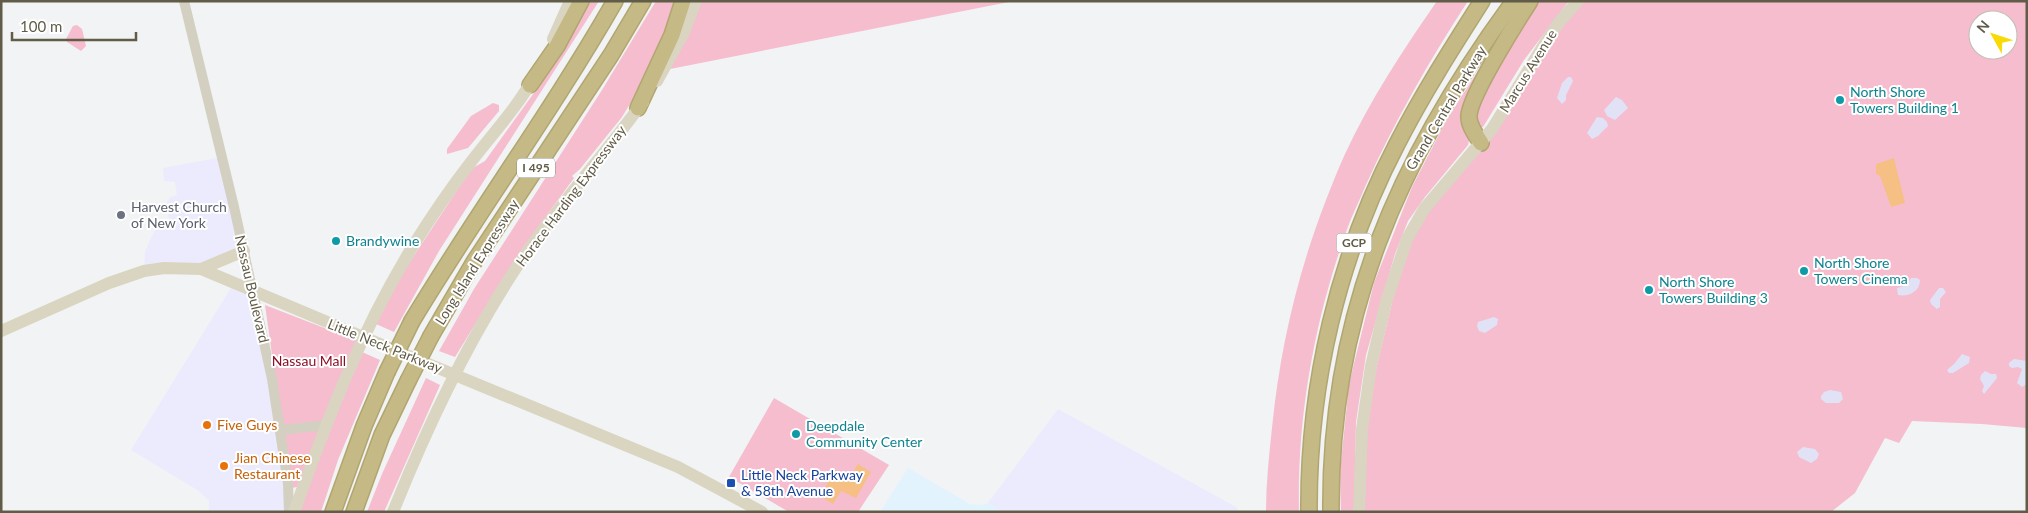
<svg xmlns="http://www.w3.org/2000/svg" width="2028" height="513" font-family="Lato,sans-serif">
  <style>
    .commercial { fill: #ecebfe }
    .medical { fill: #e2f3fe }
    .green { fill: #f5bdce; fill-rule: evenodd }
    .sand { fill: #e2e2f6 }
    .water { fill: #f6c085 }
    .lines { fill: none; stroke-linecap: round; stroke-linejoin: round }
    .motorway-casing { stroke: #b1a670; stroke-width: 18 }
    .tertiary { stroke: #d4d0c1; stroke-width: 10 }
    .secondary { stroke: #dad5c1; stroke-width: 12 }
    .motorway { stroke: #c5b985; stroke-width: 15 }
    .motorway-bridge-casing { stroke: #b1a670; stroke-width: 18; stroke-linecap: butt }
    .motorway-bridge { stroke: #c5b985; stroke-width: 15 }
    .culture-dot { fill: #0f9aa8; stroke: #fff; stroke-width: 2 }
    .worship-dot { fill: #6b7280; stroke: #fff; stroke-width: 2 }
    .food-dot { fill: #e8710a; stroke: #fff; stroke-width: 2 }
    .transit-dot { fill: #1a4fb4; stroke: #fff; stroke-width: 2 }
    .labels { text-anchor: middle; stroke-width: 4; stroke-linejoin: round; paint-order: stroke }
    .shield { fill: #fff; stroke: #908d7e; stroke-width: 1 }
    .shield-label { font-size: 12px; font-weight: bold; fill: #615c47 }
    .street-label { font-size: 14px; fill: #615c47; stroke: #fff }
    .culture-label { font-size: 14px; fill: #0d838f; stroke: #fff; text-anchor: start }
    .worship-label { font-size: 14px; fill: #5b616d; stroke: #fff; text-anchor: start }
    .park-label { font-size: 14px; fill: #8d0d26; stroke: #fff }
    .food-label { font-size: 14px; fill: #c56008; stroke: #fff; text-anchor: start }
    .transit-label { font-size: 14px; fill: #164399; stroke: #fff; text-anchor: start }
  </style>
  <rect width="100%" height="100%" fill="#f1f3f4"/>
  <!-- commercial -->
  <g class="commercial">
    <polygon points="222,157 244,251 201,269 144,271 145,252 156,227 170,222 166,206 170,197 177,195 175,182 164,181 163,168"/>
    <polygon points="234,283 253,291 289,512 209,512 209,501 199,491 131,450"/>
    <polygon points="1058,409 1236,507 1239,512 1002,512 988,503"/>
  </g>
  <!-- medical -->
  <polygon class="medical" points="908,468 970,504 982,505 988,503 1002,511 880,512"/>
  <!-- green -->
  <g class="green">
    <polygon points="585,1 599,1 439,251 394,332 376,324 400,277 471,169 485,161 536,90"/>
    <polygon points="656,1 676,1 673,13 645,79 622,117 580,169 572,176 574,178 517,256 455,357 439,351 474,289 602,90"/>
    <polygon points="697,1 1014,1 665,70"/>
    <path d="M1437 1H1468C1429 61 1394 122 1365 187 1359 202 1351 217 1346 232 1314 322 1297 417 1299 512H1266C1266 484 1269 456 1272 428 1280 349 1297 275 1326 200 1332 185 1338 169 1345 154 1370 100 1403 50 1437 1Z"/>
    <polygon points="1536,1 1569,1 1524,60 1483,127 1477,128 1474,111"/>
    <path d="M1578 1H2027V428L1982 424 1912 421 1899 443 1885 438 1855 493 1831 512H1359L1362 429 1407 239 1481 143ZM1978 20H2008V50H1978Z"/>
    <polygon points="77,25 82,29 86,46 81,51 67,42 66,39 73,26"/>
    <polygon points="1483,63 1487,65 1468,145 1425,197 1408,221 1395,254 1366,355 1356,422 1354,512 1341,512 1340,472 1349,384 1374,283 1412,187 1447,119"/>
    <polygon points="493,103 499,105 499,111 468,148 447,154 447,149 471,116"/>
    <polygon points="265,305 358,341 297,487 291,488"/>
    <polygon points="362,352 380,360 338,460 321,512 300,512 316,464"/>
    <polygon points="426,378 440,385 384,512 367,512 382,474"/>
    <polygon points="774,398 889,465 858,512 789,512 729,477"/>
  </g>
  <!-- sand -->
  <g class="sand">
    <polygon points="1568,77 1571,77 1573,81 1566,95 1566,100 1562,104 1557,98 1562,83"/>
    <polygon points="1616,97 1622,100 1628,108 1615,120 1607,116 1604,110"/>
    <polygon points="1597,117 1603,118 1607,122 1608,126 1598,136 1592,139 1587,133"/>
    <path d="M1911 278H1917L1920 280C1920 292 1908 297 1898 295L1897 288 1907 285Z"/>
    <polygon points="1939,288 1943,288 1946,292 1940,299 1940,307 1937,309 1931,304 1930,300"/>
    <polygon points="1494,317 1498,319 1497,325 1485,333 1479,331 1477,326 1478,322"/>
    <polygon points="1962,354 1970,357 1969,363 1953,373 1949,373 1947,370 1954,364"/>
    <polygon points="2014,359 2027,361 2027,384 2022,387 2017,383 2022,369 2018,367 2012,368 2009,366 2009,363"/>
    <polygon points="1985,371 1991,374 1996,374 1997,378 1984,394 1982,391 1984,386 1980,379 1981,375"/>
    <polygon points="1830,390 1841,392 1843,399 1839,403 1826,403 1821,399 1821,396 1824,392"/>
    <polygon points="1803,447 1815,449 1819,454 1817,459 1811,463 1799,457 1797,452"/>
  </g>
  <!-- water -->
  <g class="water">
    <polygon points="1894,158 1905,203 1891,207 1880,176 1876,174 1876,164"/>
    <polygon points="858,464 871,472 856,498 841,491 833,504 820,496 835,470 850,477"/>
  </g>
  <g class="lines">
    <defs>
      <g id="motorway">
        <polyline points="530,85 557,46 581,1"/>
        <polyline points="638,108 672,35 683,1"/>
        <path d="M1481 143C1476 135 1468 125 1469 115 1471 94 1517 21 1530 1"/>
        <path d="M412 321C477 213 552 111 615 1"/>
        <polyline points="431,336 474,262 611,55 643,1"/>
        <polyline points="333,512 364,426 387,372"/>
        <polyline points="354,512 382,435 408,381"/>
        <path d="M1309 512C1308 385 1338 257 1397 144 1422 95 1452 48 1482 1"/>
        <path d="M1331 512C1329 316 1399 157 1514 1"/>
      </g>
    </defs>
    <!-- motorway casing -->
    <use href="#motorway" class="motorway-casing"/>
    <!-- tertiary -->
    <g class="tertiary">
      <polyline points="184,1 234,207 272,379 288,484 289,512"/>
      <polyline points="281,430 326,425"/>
    </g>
    <!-- secondary -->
    <g class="secondary">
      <polyline points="553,39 570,1"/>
      <polyline points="657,81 684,32 696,1"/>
      <polyline points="201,269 244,251"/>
      <polyline points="1,331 109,283 144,271 164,268 201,269 363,337 678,467 762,512"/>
      <path d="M294 512C328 418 360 332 413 246 431 217 450 189 471 162 492 134 517 108 534 77"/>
      <path d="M393 512C427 427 466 344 516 268 554 210 602 158 643 102"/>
      <polyline points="1359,512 1362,429 1371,366 1386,302 1407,239 1424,209 1492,129 1545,43 1560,21 1578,1"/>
    </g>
    <!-- motorway -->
    <use href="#motorway" class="motorway"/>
    <defs>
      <g id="motorway-bridge">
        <polyline points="387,372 412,321"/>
        <polyline points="408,381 431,336"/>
      </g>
    </defs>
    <!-- motorway-bridge casing -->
    <use href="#motorway-bridge" class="motorway-bridge-casing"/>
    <!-- motorway-bridge -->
    <use href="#motorway-bridge" class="motorway-bridge"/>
  </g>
  <!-- markers -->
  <g class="culture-dot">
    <circle cx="1840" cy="100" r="5"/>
    <circle cx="336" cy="241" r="5"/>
    <circle cx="1804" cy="271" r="5"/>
    <circle cx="1649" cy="290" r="5"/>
    <circle cx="796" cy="434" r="5"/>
  </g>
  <circle class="worship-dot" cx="121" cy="215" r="5"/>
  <g class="food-dot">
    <circle cx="207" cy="425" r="5"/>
    <circle cx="224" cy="466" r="5"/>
  </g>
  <rect class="transit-dot" x="726" y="478" width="10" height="10" rx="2.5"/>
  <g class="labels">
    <!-- shield labels -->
    <g class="shield">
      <rect x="517" y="158.5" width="38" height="19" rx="4"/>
      <rect x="1336.5" y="233.5" width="35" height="19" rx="4"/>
    </g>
    <g class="shield-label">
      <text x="536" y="172">I 495</text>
      <text x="1354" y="247">GCP</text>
    </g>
    <!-- street labels -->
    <g class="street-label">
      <text transform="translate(1528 71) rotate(-58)" y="5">Marcus Avenue</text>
      <text transform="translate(1446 108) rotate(-59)" y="5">Grand Central Parkway</text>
      <text transform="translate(571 196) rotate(-53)" y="5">Horace Harding Expressway</text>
      <text transform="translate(477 262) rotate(-58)" y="5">Long Island Expressway</text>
      <text transform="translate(252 289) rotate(77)" y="5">Nassau Boulevard</text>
      <text transform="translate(385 346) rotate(22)" y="5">Little Neck Parkway</text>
    </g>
    <!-- culture labels -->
    <g class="culture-label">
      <text x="1850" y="97">North Shore<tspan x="1850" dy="16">Towers Building 1</tspan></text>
      <text x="346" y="246">Brandywine</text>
      <text x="1814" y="268">North Shore<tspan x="1814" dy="16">Towers Cinema</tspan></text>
      <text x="1659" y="287">North Shore<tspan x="1659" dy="16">Towers Building 3</tspan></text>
      <text x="806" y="431">Deepdale<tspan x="806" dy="16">Community Center</tspan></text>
    </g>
    <!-- worship labels -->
    <g class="worship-label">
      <text x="131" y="212">Harvest Church<tspan x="131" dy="16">of New York</tspan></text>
    </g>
    <!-- park labels -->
    <g class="park-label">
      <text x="309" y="366">Nassau Mall</text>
    </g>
    <!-- food labels -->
    <g class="food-label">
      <text x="217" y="430">Five Guys</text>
      <text x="234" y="463">Jian Chinese<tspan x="234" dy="16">Restaurant</tspan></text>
    </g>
    <!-- transit labels -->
    <g class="transit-label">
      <text x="741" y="480">Little Neck Parkway<tspan x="741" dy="16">&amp; 58th Avenue</tspan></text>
    </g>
  </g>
  <!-- border -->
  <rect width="2028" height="513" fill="none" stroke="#615c47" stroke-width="5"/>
  <!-- north arrow -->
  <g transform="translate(1993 35) rotate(310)"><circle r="24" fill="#ffffff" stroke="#c0beb5"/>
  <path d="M0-4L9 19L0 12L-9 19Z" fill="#fada06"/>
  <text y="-8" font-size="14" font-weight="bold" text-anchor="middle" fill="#615c47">N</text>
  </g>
  <!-- scale -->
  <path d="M12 32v8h124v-8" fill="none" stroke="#615c47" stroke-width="2.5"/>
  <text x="20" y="32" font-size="15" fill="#615c47" stroke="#ffffff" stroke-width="4" paint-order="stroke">100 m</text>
</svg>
